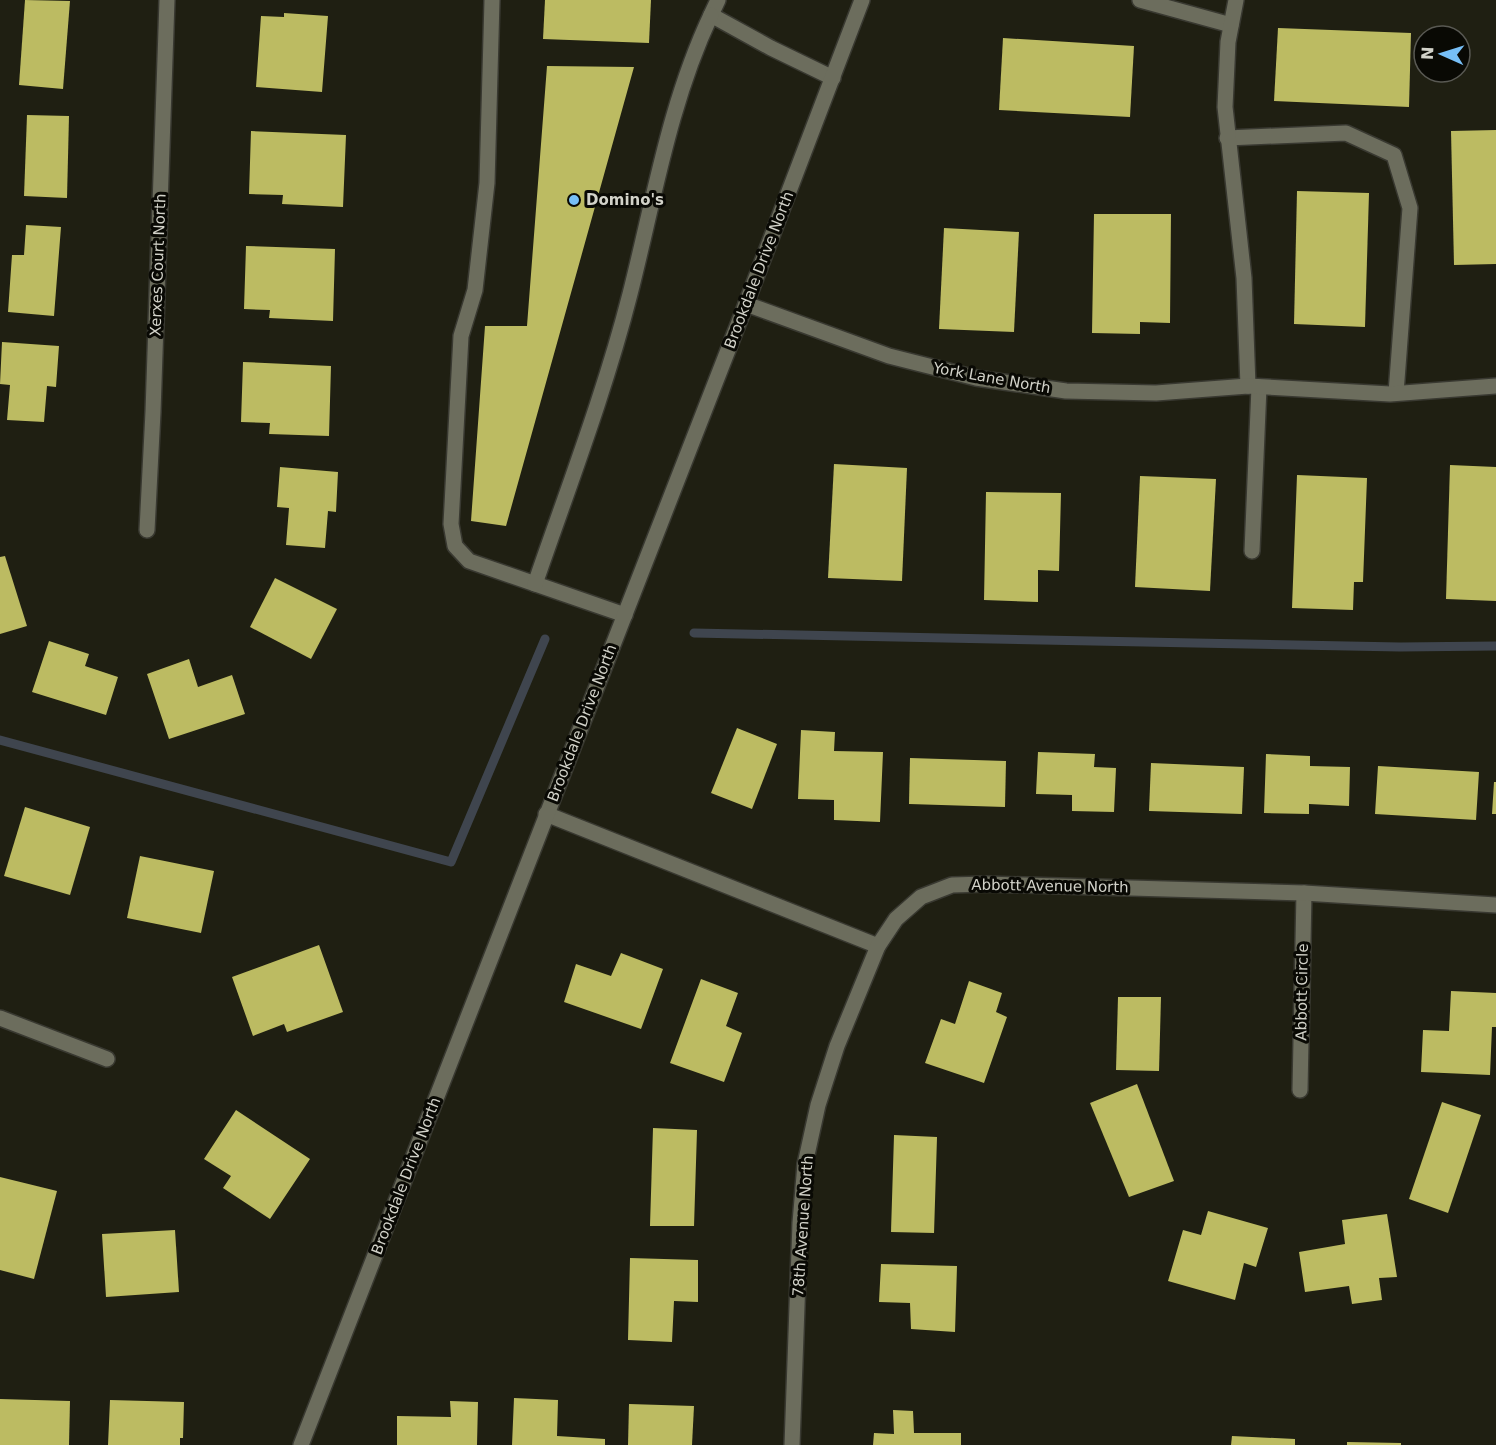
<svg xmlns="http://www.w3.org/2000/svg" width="1496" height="1445" font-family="'DejaVu Sans',sans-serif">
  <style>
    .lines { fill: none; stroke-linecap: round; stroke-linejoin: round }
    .stream { stroke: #3f454e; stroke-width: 9 }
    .building { fill: #bcbb62 }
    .service-casing { stroke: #393931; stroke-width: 18 }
    .minor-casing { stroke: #393931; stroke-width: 18 }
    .tertiary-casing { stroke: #393931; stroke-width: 18 }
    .service { stroke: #6c6d5d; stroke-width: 15 }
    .minor { stroke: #6c6d5d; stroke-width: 15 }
    .tertiary { stroke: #6c6d5d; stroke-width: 15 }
    .poi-dot { fill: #77bff7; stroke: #090904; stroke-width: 2 }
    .labels { text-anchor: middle; stroke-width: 6; stroke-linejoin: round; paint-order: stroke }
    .poi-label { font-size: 15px; font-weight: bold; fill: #d2d2c9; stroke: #090904; text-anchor: start }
    .street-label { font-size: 15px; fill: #d2d2c9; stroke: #090904 }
  </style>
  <rect width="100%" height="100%" fill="#1f1f12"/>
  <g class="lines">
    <!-- stream -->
    <g class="stream">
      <polyline points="694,633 1400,647 1496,646"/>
      <polyline points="0,740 451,862 545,639"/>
    </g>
  </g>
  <!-- building -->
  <g class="building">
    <polygon points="25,0 70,1 63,89 19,85"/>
    <polygon points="545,0 651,0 649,43 543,39"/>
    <polygon points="284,13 328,16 322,92 256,87 261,16 284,17"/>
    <polygon points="1278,28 1411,33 1409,107 1274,101"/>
    <polygon points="1003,38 1134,46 1130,117 999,110"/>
    <polygon points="547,66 634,67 506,526 471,521 485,326 527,326"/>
    <polygon points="27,115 69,116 67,198 24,196"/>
    <polygon points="1496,130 1496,264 1454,265 1451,131"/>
    <polygon points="251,131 346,135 343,207 282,204 283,195 249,194"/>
    <polygon points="1297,191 1369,193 1365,327 1294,324"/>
    <polygon points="1094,214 1171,214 1170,323 1140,322 1140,334 1092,333"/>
    <polygon points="26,225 61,227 54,316 8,312 12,255 24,255"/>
    <polygon points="944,228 1019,232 1014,332 939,329"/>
    <polygon points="246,246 335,249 333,321 269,318 270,310 244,309"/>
    <polygon points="2,342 59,346 56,387 47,386 44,422 7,420 10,385 0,384"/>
    <polygon points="243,362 331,366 329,436 269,434 270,423 241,422"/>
    <polygon points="834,464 907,468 902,581 828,578"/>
    <polygon points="1450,465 1496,467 1496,601 1446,599"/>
    <polygon points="280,467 338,472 336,512 328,511 325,548 286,545 289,508 277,507"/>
    <polygon points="1297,475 1367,478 1363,582 1354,582 1353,610 1292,608"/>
    <polygon points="1140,476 1216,479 1210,591 1135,587"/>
    <polygon points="986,492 1061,493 1059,571 1038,570 1038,602 984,600"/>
    <polygon points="5,556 27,626 0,634 0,557"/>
    <polygon points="275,578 337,609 311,659 250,627"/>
    <polygon points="49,641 89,654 85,666 118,677 106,715 32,692"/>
    <polygon points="189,659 198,687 232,675 245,714 169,739 147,674"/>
    <polygon points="737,728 777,744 752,809 711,793"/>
    <polygon points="801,730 835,732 834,751 883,752 880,822 834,820 834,800 798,799"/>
    <polygon points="1038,752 1095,754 1094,767 1116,768 1114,812 1072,811 1072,795 1036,794"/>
    <polygon points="1266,754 1310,756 1310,766 1350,767 1349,806 1309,804 1309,814 1264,813"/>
    <polygon points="910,758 1006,761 1005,807 909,804"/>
    <polygon points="1151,763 1244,767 1242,814 1149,811"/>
    <polygon points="1378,766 1479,772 1476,820 1375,814"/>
    <polygon points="1494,782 1496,782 1496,814 1492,814"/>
    <polygon points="25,807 90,827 70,895 4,876"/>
    <polygon points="140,856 214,871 201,933 127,918"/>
    <polygon points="319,945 343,1012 287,1032 284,1024 253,1036 232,977"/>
    <polygon points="621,953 663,969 641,1029 564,1002 576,964 611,976"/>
    <polygon points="701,979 738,993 726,1026 742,1033 724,1082 670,1063"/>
    <polygon points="969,981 1002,993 996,1012 1007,1017 984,1083 925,1063 941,1019 955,1024"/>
    <polygon points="1451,991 1496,993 1496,1027 1492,1027 1490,1075 1421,1072 1423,1030 1449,1031"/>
    <polygon points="1118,997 1161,997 1159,1071 1116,1070"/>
    <polygon points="1137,1084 1174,1181 1129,1197 1090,1103"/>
    <polygon points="1442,1102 1481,1115 1448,1213 1409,1199"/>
    <polygon points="236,1110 310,1159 270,1219 223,1188 231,1176 204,1159"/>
    <polygon points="653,1128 697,1130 694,1226 650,1226"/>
    <polygon points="894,1135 937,1137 934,1233 891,1232"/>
    <polygon points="0,1177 57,1191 34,1279 0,1270"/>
    <polygon points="1208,1211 1268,1228 1256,1267 1244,1263 1235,1300 1168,1281 1183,1230 1201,1235"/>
    <polygon points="1387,1214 1397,1277 1379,1278 1382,1300 1352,1304 1349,1286 1305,1292 1299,1252 1345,1244 1342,1220"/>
    <polygon points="175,1230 179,1292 106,1297 102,1234"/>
    <polygon points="630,1258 698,1260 698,1302 674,1301 672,1342 628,1340"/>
    <polygon points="881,1264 957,1266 955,1332 911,1329 910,1303 879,1302"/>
    <polygon points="514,1398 558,1400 557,1436 605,1439 605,1445 512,1445"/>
    <polygon points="0,1399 70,1401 69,1445 0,1445"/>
    <polygon points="110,1400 184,1402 183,1438 180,1438 180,1445 108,1445"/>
    <polygon points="450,1401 478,1402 477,1445 397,1445 397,1416 451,1417"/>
    <polygon points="629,1404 694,1406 692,1445 628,1445"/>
    <polygon points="893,1410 913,1411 914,1433 961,1433 961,1445 873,1445 874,1433 894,1434"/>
    <polygon points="1232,1436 1295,1439 1295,1445 1231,1445"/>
    <polygon points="1347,1442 1401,1443 1401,1445 1347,1445"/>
  </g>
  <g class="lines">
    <defs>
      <g id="service">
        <polyline points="492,0 487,183 475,290 461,336 451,524 455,546 469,561 625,615"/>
        <polyline points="718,0 711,15 771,48 833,78"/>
        <polyline points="1140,0 1231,25"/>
        <polyline points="1227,138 1346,133 1394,155 1410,208 1396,393"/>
        <polyline points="1252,551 1259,387"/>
        <path d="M535 584C568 488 605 392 630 294 654 200 669 104 711 15"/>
      </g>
      <g id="minor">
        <polyline points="1236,0 1228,42 1225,107 1244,278 1248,386"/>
        <polyline points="746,304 889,356 976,378 1066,391 1156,393 1248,386 1390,394 1496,386"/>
        <polyline points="147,530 153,412 167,0"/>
        <polyline points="546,814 878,946"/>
        <polyline points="0,1018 107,1059"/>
        <polyline points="1300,1090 1304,893"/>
        <polyline points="792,1445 800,1223 805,1164 818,1105 837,1046 878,946 896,919 921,897 952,885 986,884 1304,893 1496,905"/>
      </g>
      <polyline id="tertiary" points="301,1445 746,304 862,0"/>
    </defs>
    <!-- service casing -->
    <use href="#service" class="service-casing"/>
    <!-- minor casing -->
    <use href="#minor" class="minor-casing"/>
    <!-- tertiary casing -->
    <use href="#tertiary" class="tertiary-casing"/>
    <!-- service -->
    <use href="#service" class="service"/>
    <!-- minor -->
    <use href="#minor" class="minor"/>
    <!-- tertiary -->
    <use href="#tertiary" class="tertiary"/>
  </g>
  <!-- markers -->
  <circle class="poi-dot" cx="574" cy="200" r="6"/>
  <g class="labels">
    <!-- poi labels -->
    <g class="poi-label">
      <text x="586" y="205">Domino's</text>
    </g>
    <!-- street labels -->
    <g class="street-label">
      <text transform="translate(158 265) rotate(-88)" y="5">Xerxes Court North</text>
      <text transform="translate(759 270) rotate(-69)" y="5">Brookdale Drive North</text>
      <text transform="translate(992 378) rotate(10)" y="5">York Lane North</text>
      <text transform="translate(582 723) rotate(-69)" y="5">Brookdale Drive North</text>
      <text transform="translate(1050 886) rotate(1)" y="5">Abbott Avenue North</text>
      <text transform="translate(1302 992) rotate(-89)" y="5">Abbott Circle</text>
      <text transform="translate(406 1176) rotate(-69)" y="5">Brookdale Drive North</text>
      <text transform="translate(803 1226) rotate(-86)" y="5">78th Avenue North</text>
    </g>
  </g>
  <!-- north arrow -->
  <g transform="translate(1442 54) rotate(273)"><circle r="28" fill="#090904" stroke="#595953" stroke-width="1.5"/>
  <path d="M0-4.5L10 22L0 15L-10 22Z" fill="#77bff7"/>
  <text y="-9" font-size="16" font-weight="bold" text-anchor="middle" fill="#d2d2c9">N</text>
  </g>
</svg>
